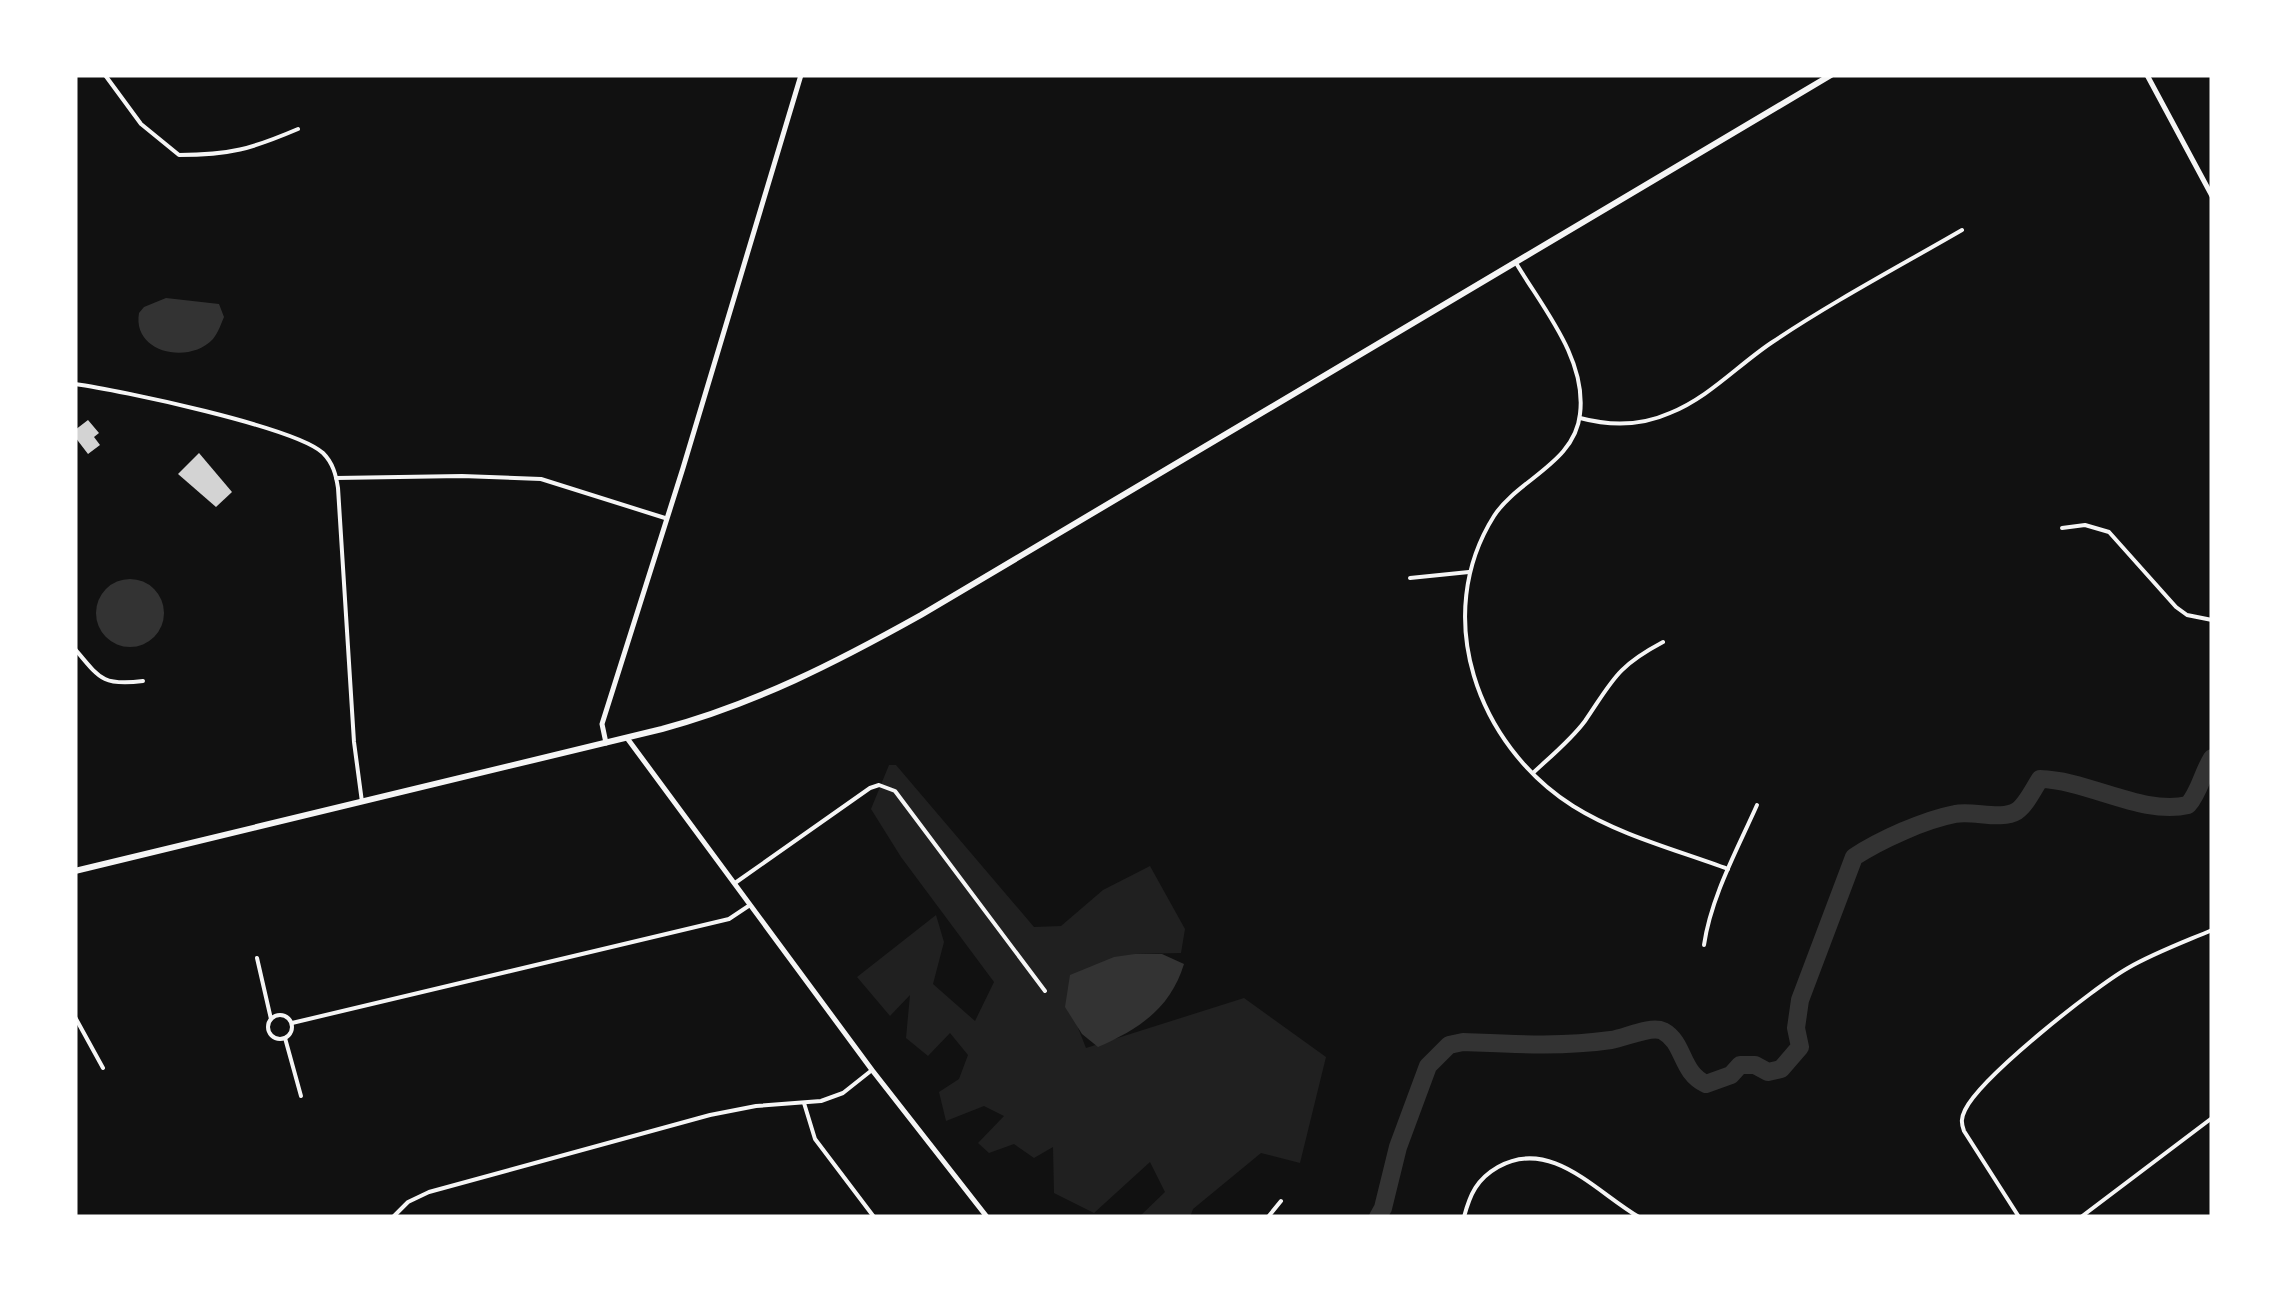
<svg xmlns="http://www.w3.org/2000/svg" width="2287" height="1292" font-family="Lato,sans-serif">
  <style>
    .green { fill: #202020 }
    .water { fill: #333 }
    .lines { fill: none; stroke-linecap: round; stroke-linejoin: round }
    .river { stroke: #333; stroke-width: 18 }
    .building { fill: #d3d3d3 }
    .minor { stroke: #f5f5f5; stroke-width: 4 }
    .tertiary { stroke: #f5f5f5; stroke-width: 5 }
    .primary { stroke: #f5f5f5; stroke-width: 6 }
  </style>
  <rect width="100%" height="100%" fill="#111"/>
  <!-- green -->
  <polygon class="green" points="889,765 896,765 1034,927 1061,926 1103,890 1150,866 1185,929 1181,953 1135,954 1067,1000 1086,1048 1244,998 1326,1057 1300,1163 1261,1153 1193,1209 1190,1217 1139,1217 1165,1192 1150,1162 1094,1213 1054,1193 1053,1147 1034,1158 1014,1144 989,1153 978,1143 1004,1116 984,1106 946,1121 939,1092 959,1079 968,1055 950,1033 928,1056 906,1038 910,995 890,1016 857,977 936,915 944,942 933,984 975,1021 994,982 901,857 871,809"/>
  <!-- water -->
  <g class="water">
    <path d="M166 298 219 304 224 317C221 324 218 333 213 339 189 365 132 353 139 313L144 307Z"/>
    <circle cx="130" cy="613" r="34"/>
    <path d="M1135 954H1162L1184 964C1170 1009 1139 1029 1098 1047L1082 1034 1065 1007 1070 975 1114 957Z"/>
  </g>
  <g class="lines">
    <!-- river -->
    <path class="river" d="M1378 1217 1383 1208 1398 1147 1428 1066 1449 1045 1463 1042C1512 1044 1562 1047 1611 1040 1625 1038 1651 1025 1663 1031 1685 1043 1680 1072 1706 1084L1731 1075 1740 1065H1755L1768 1072 1781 1069 1800 1047 1796 1028 1800 1000 1854 857C1880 840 1924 820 1955 814 1973 810 2001 821 2017 811 2026 805 2034 788 2040 779 2088 780 2143 816 2188 805 2200 791 2202 774 2212 758"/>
  </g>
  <!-- building -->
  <g class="building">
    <polygon points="88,420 99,433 94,437 100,445 88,454 75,437 75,430"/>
    <polygon points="199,453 232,492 216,507 178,474"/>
  </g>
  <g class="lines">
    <!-- minor -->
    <g class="minor">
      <path d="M105 75 141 124 179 155C230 155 251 149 298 129"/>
      <path d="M1516 263C1542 307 1587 359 1580 414 1575 463 1518 479 1494 516 1431 616 1477 745 1573 806 1619 835 1677 850 1728 869"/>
      <path d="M75 384C119 390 295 427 323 453 333 463 336 475 338 488L354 742 362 802"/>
      <path d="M1580 418C1610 426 1641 426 1670 413 1708 398 1737 366 1771 343 1832 302 1898 267 1962 230"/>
      <polyline points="336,478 462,476 541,479 665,518"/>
      <polyline points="2062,528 2085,525 2109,532 2176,607 2187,615 2212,620"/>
      <polyline points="1410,578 1469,572"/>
      <path d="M75 649C100 679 103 686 143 681"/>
      <path d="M1533 773C1550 757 1571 740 1585 721 1613 680 1616 667 1663 642"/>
      <polyline points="735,883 870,788 879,785 895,791 1045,991"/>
      <path d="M1704 945C1711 897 1737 850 1757 805"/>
      <polyline points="257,958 271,1019"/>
      <circle cx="280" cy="1027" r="12"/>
      <polyline points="75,1017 103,1068"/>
      <polyline points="292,1023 729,919 750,905"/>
      <polyline points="285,1038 301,1096"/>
      <polyline points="804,1103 815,1139 874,1217"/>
      <polyline points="393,1217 408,1202 429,1192 710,1115 756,1106 821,1101 843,1093 872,1070"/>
      <polyline points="1268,1217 1281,1201"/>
      <path d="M1464 1217C1470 1194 1477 1179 1498 1167 1551 1137 1596 1192 1639 1217"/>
      <path d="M2019 1217 1964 1131C1961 1123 1961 1118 1965 1110 1981 1077 2093 988 2128 968 2154 953 2184 942 2212 930"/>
      <polyline points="2081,1217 2212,1118"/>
    </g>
    <!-- tertiary -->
    <g class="tertiary">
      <polyline points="2147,75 2212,196"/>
      <polyline points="627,738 872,1070 987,1217"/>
      <polyline points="606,743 602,724 683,468 801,75"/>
    </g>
    <!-- primary -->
    <path class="primary" d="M75 871 662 729C755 704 837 662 921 615L1831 75"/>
  </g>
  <!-- border -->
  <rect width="2287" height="1292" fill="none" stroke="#ffffff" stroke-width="155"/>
</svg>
